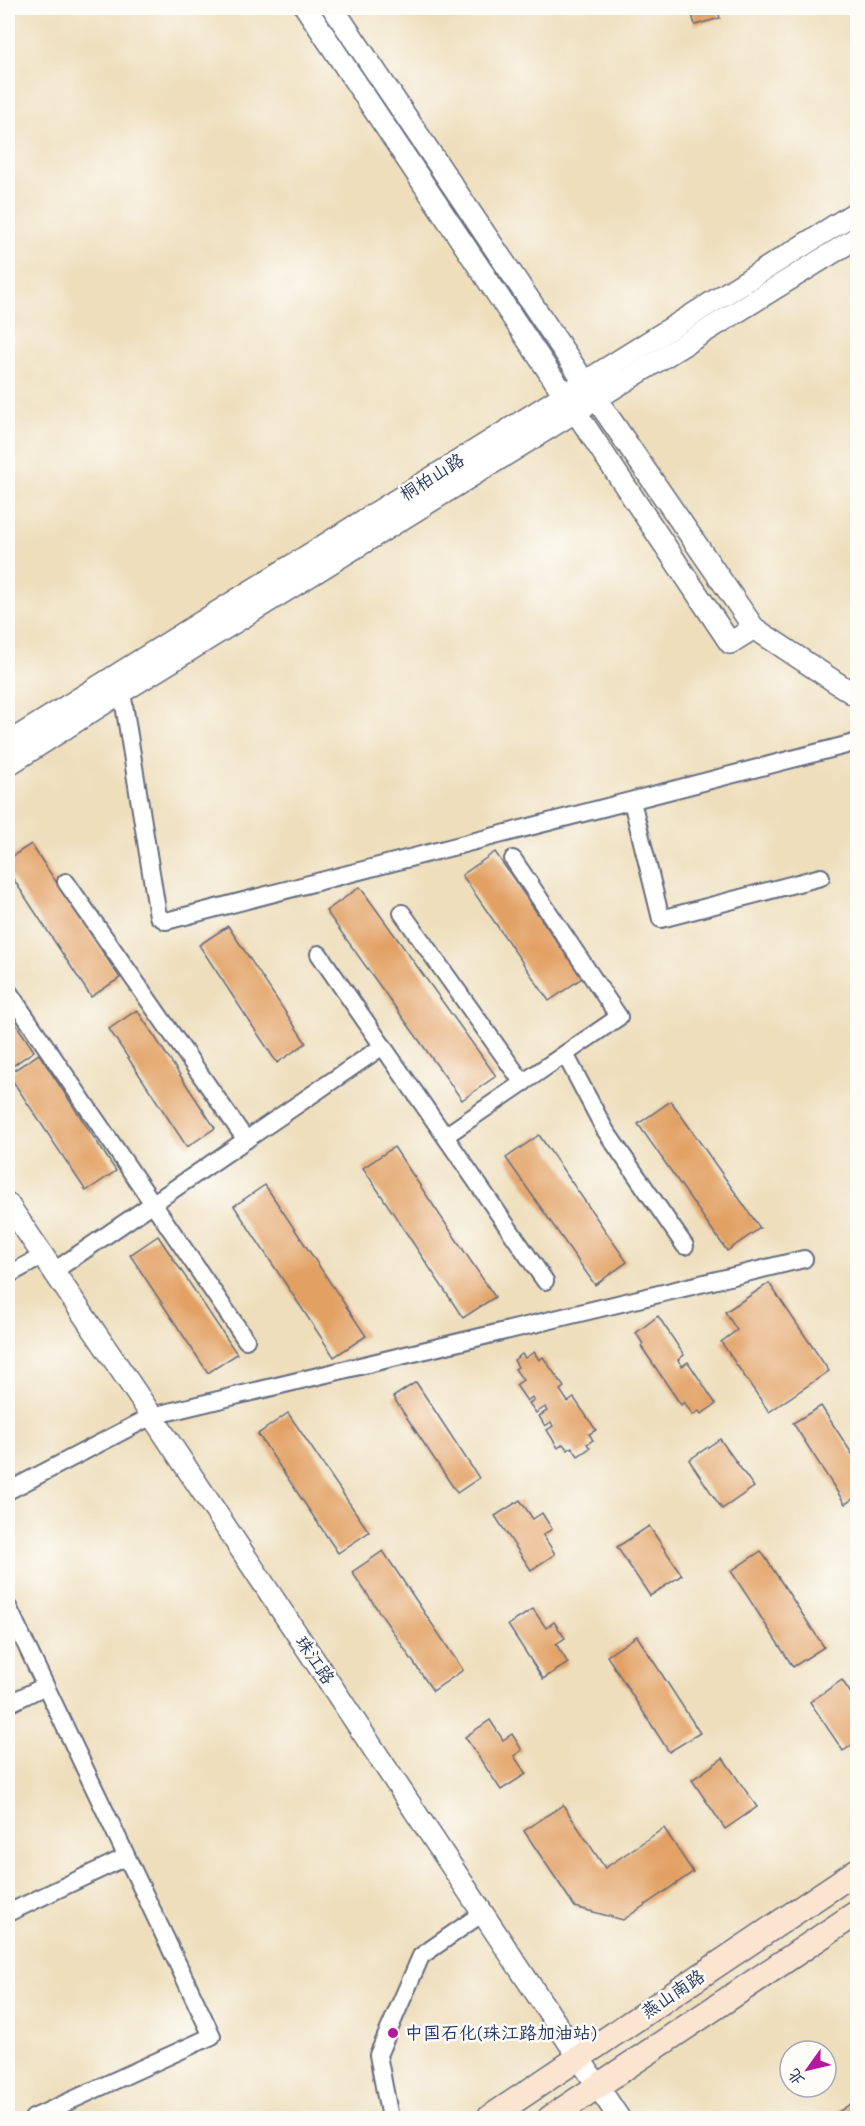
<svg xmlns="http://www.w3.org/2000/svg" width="865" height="2126" font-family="Mali,'LXGW WenKai TC',sans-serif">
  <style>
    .building { fill: #e2a064 }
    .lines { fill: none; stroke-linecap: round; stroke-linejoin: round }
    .minor-casing { stroke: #656c7f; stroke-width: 20 }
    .tertiary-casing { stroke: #656c7f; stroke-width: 24 }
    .secondary-casing { stroke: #656c7f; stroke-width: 27 }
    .minor { stroke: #fff; stroke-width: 16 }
    .tertiary { stroke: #fff; stroke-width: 21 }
    .secondary { stroke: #fce5d0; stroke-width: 24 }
    .poi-dot { fill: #b5179e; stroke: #fdfcf7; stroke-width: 2 }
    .labels { text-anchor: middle; stroke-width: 5; stroke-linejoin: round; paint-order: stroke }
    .street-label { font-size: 18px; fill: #1b2f5e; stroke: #fdfcf7 }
    .poi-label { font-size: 18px; fill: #1b2f5e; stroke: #fdfcf7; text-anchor: start }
  </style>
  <rect width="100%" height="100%" fill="#fdfcf7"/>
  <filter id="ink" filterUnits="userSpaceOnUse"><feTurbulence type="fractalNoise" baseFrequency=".0167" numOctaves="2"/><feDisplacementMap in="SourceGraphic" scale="12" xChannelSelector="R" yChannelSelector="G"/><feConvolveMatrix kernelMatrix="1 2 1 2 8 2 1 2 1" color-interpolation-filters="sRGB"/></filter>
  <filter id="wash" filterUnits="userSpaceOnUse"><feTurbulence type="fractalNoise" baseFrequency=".008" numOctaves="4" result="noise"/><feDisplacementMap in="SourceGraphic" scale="24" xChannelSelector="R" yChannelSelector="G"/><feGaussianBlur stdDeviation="1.35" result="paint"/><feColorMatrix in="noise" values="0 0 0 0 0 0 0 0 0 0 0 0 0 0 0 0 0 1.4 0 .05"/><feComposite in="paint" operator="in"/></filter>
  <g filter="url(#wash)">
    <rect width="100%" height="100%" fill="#eedebc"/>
    <g id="blocks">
      <!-- building -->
      <g class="building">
        <polygon points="690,8 717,8 720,18 695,25"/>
        <polygon points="858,311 858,327 857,327 853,312"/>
        <polygon points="31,844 120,978 91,997 8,871 8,859"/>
        <polygon points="495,852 582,978 549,1001 462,875"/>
        <polygon points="360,887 496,1076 462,1100 326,911"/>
        <polygon points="228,926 306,1043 277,1063 199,945"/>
        <polygon points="137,1010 215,1128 187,1147 109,1029"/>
        <polygon points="8,1012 34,1051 8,1069"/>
        <polygon points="39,1054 116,1171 86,1191 8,1074"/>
        <polygon points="671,1101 760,1228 727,1251 638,1124"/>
        <polygon points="539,1135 627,1262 595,1285 506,1158"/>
        <polygon points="394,1147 495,1297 463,1318 363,1168"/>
        <polygon points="265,1185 366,1336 334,1357 234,1206"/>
        <polygon points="158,1236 237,1354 208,1373 130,1255"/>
        <polygon points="769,1283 829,1371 769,1412 721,1342 737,1330 725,1312"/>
        <polygon points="658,1316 684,1355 678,1360 682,1366 688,1362 716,1404 701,1414 699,1411 693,1415 684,1402 681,1405 641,1346 643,1344 636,1333"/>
        <polygon points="534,1352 539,1360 543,1357 564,1387 560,1390 568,1402 574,1398 596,1430 589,1434 593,1440 587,1444 590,1448 578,1456 572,1447 568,1450 563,1444 558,1448 547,1430 553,1426 551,1422 545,1426 539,1416 547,1411 545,1407 536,1413 529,1403 534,1400 532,1397 527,1401 516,1385 523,1380 515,1369 518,1367 514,1360 522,1354 525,1358"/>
        <polygon points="416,1382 479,1478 457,1493 393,1397"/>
        <polygon points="821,1406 858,1463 858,1496 845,1504 793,1423"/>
        <polygon points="288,1413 369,1532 338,1553 258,1434"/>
        <polygon points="720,1439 754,1487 722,1509 689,1460"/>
        <polygon points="520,1500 533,1519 542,1513 552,1529 543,1535 555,1554 531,1570 495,1516"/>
        <polygon points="649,1526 682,1575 650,1596 617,1547"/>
        <polygon points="383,1551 463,1670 433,1691 352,1572"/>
        <polygon points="761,1551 824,1647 793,1667 731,1571"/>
        <polygon points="533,1609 546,1628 554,1622 565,1638 556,1644 568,1663 543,1679 508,1625"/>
        <polygon points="637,1636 700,1733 669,1752 607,1656"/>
        <polygon points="842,1680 858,1704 858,1741 843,1751 810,1702"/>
        <polygon points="490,1720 503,1740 512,1734 522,1750 514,1756 526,1774 501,1790 465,1737"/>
        <polygon points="723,1758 757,1807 725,1829 692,1780"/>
        <polygon points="563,1805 605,1868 664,1828 693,1872 623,1920 575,1907 524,1831"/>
        <polygon points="858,2099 858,2118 829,2118"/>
      </g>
    </g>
  </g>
  <g filter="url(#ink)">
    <use href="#blocks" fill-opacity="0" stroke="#656c7f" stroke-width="1.5"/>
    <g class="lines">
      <defs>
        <g id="minor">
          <polyline points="122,692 158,916 166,921 858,742"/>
          <polyline points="632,801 661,919 821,877"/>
          <polyline points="66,882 246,1140"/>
          <polyline points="402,913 523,1083"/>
          <polyline points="319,954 545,1281"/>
          <polyline points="8,991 246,1340"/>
          <polyline points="565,1054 605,1130 685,1246"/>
          <polyline points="445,1136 619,1017 513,859"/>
          <polyline points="54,1271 383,1046"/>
          <polyline points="8,1275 43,1256"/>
          <polyline points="8,1491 152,1416 804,1259"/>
          <polyline points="8,1607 212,2036 33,2118"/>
          <polyline points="8,1704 45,1686"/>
          <polyline points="8,1913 126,1857"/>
          <polyline points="390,2118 378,2055 421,1956 484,1912"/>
        </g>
        <g id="tertiary">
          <polyline points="306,8 730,643 754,628"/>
          <polyline points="333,8 584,381 754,628 858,697"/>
          <polyline points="8,743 858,211"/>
          <polyline points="8,765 122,692 858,237"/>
          <polyline points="8,1204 152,1416 619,2118"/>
        </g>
        <g id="secondary">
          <polyline points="489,2118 858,1870"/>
          <polyline points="550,2118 858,1912"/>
        </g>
      </defs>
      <!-- minor casing -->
      <use href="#minor" class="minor-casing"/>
      <!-- tertiary casing -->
      <use href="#tertiary" class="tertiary-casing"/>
      <!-- secondary casing -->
      <use href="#secondary" class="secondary-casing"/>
      <!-- minor -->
      <use href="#minor" class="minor"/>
      <!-- tertiary -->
      <use href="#tertiary" class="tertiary"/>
      <!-- secondary -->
      <use href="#secondary" class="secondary"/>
    </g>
  </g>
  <!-- markers -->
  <circle class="poi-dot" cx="393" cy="2033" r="6"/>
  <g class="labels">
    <!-- street labels -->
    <g class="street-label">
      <text transform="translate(432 477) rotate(-32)" y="6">桐柏山路</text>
      <text transform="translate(315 1660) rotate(56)" y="6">珠江路</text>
      <text transform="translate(673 1994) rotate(-34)" y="6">燕山南路</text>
    </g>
    <!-- poi labels -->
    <g class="poi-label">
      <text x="405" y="2039">中国石化(珠江路加油站)</text>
    </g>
  </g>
  <!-- margin -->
  <rect width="865" height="2126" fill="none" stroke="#fdfcf7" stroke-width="30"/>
  <!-- north arrow -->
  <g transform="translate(808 2069) rotate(236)"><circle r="28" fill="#fdfcf7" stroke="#a3aaba" stroke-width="1.5"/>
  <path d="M0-4.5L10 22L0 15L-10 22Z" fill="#b5179e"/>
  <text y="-9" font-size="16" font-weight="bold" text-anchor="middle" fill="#1b2f5e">北</text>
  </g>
</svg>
